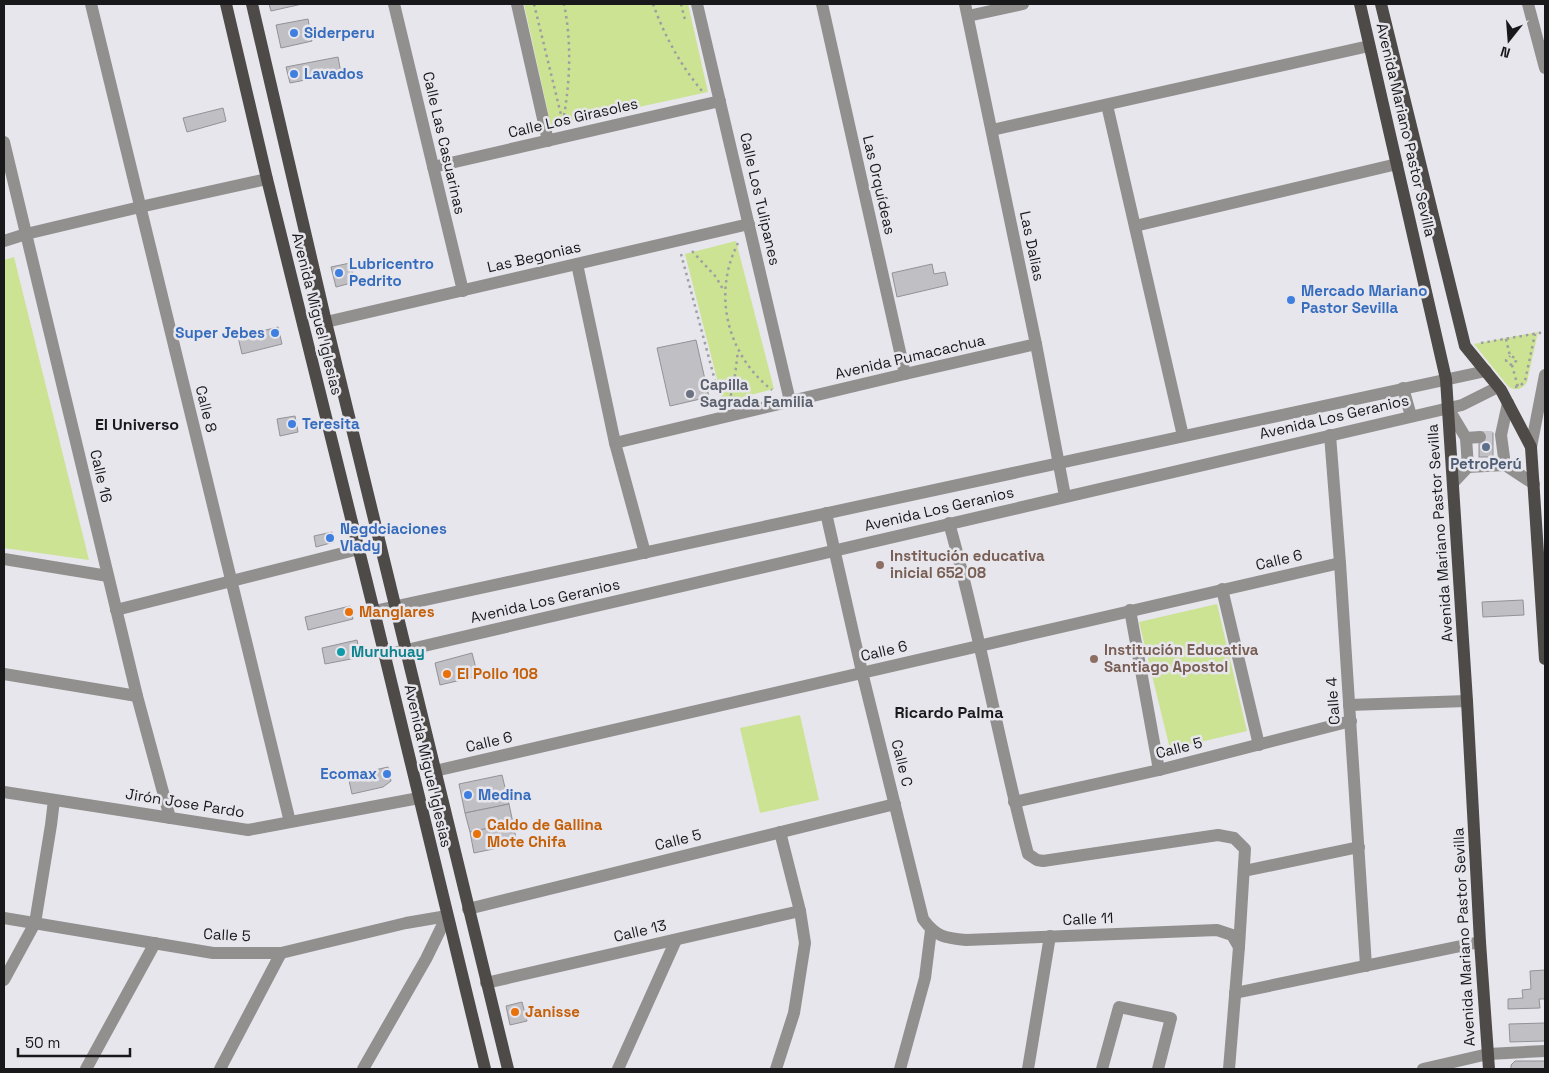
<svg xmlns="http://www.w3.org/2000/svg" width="1549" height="1073" font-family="'Space Grotesk',sans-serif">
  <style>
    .green { fill: #cbe392 }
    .building { fill: #bfbfc4; stroke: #929297 }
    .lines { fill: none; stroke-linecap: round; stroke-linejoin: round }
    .minor-tunnel { stroke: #c8c7cd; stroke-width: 12; stroke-dasharray: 12 6; stroke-linecap: butt }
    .path { stroke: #9f9ea3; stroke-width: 2.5; stroke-dasharray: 2.5 4; stroke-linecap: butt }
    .minor { stroke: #92908f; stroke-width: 12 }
    .major { stroke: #4e4a48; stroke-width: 12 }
    .shop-dot { fill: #3f7fe0; stroke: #e7e6ec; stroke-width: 2 }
    .worship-dot { fill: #6b7280; stroke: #e7e6ec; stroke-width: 2 }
    .service-dot { fill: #5c6f8a; stroke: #e7e6ec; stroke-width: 2 }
    .education-dot { fill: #8d6e63; stroke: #e7e6ec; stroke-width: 2 }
    .food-dot { fill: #e8710a; stroke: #e7e6ec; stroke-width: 2 }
    .culture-dot { fill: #0f9aa8; stroke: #e7e6ec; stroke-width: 2 }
    .labels { text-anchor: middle; stroke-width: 5; stroke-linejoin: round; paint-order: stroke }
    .shop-label { font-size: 15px; font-weight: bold; fill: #366cbe; stroke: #e7e6ec; text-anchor: start }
    .street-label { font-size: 15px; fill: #19191b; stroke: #e7e6ec }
    .worship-label { font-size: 15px; font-weight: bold; fill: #5b616d; stroke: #e7e6ec; text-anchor: start }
    .service-label { font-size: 15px; font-weight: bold; fill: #4e5e75; stroke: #e7e6ec }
    .education-label { font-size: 15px; font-weight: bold; fill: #785e54; stroke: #e7e6ec; text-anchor: start }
    .food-label { font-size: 15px; font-weight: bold; fill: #c56008; stroke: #e7e6ec; text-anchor: start }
    .culture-label { font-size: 15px; font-weight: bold; fill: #0d838f; stroke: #e7e6ec; text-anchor: start }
    .neighbourhood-label { font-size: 16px; font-weight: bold; fill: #19191b; stroke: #e7e6ec }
  </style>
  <rect width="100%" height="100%" fill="#e7e6ec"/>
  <!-- green -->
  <g class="green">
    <polygon points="524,4 688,4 708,92 551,126"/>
    <polygon points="736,241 774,389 723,402 685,254"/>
    <polygon points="14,257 89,560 4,548 4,260"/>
    <path d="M1538 332 1527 382C1522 390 1514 392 1507 385L1474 344Z"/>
    <polygon points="1217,604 1247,731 1170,749 1139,622"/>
    <polygon points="800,715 819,800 760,813 740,728"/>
  </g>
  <!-- building -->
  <g class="building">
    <polygon points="269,4 302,4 271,11"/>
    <polygon points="308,19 312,41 281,48 276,25"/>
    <polygon points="338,57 341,73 290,83 286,67"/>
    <polygon points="223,108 226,121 187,132 183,118"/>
    <polygon points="350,263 355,282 336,287 331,267"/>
    <polygon points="932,264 934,274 945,272 948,285 897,297 892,273"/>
    <polygon points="278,327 282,344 242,354 238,337"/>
    <polygon points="696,340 709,397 670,406 657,348"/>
    <polygon points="295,416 298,432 280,436 277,419"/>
    <rect x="1479" y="433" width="14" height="24"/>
    <polygon points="332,532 334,542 316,547 314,536"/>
    <polygon points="1523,600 1524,615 1483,617 1482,602"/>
    <polygon points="350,606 353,619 308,630 305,617"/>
    <polygon points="357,640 361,657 325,664 322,648"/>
    <polygon points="472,653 478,676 440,685 435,663"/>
    <polygon points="388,767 391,781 383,787 352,794 348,776"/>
    <polygon points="502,775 509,804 465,813 459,784"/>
    <polygon points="509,804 513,823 470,832 465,813"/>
    <polygon points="513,823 517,844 474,853 470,832"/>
    <polygon points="1545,970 1545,999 1539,999 1540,1008 1508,1009 1508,999 1523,998 1522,990 1531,989 1530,971"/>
    <polygon points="522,1002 527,1021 510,1025 506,1006"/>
    <polygon points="1545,1023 1545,1041 1510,1042 1509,1024"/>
    <polygon points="1515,1061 1545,1061 1545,1069 1511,1069 1511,1065"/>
  </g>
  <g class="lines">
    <!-- minor-tunnel -->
    <polyline class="minor-tunnel" points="1480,437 1493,437"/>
    <!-- path -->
    <g class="path">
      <polyline points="534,4 563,123"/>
      <path d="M653 4C664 35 681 66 702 91"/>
      <polyline points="681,4 685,20"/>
      <path d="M563 122C570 82 572 44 564 4"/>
      <path d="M738 243C712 294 727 355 772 390"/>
      <polyline points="692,251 716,277 724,291"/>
      <polyline points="681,254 721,403"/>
      <polyline points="1506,339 1510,356 1516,358 1516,361 1512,365 1507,363 1506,360 1510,356"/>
      <polyline points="1481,343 1545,332"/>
      <polyline points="1512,365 1518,387"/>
      <polyline points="1515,387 1520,386 1525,381 1535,334"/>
      <polyline points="729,402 734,383 738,351"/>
    </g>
    <!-- minor -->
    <g class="minor">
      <polyline points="91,4 290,822"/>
      <polyline points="394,4 463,291"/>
      <polyline points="517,4 548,141"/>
      <polyline points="697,4 790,401"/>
      <polyline points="822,4 905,374"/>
      <polyline points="965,4 1036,344 1065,496"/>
      <polyline points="1528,4 1545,68"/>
      <polyline points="968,16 1023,4"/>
      <polyline points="1107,105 1183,436"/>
      <polyline points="992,130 1369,46"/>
      <polyline points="4,142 137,696 170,818"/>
      <polyline points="433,167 720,101"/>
      <polyline points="1135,226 1397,164"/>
      <polyline points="4,241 26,234 140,207 267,179"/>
      <polyline points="577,264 615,443 645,553"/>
      <polyline points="326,322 749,224"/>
      <polyline points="1403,388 1411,416"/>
      <polyline points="1508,403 1501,435 1505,465 1534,484"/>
      <polyline points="1448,408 1466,438 1468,467 1453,483"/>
      <polyline points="1330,435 1340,563 1366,966"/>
      <polyline points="1466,438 1480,437"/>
      <polyline points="615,443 905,374 1036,344"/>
      <polyline points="1531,447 1545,375"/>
      <polyline points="1468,467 1505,465"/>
      <path d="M826 513 862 672 923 919C936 937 945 938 966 940L1217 930 1232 935 1239 947"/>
      <path d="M949 523C980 632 999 745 1028 854L1037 860 1043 861 1218 835 1234 838 1245 849 1239 947 1229 1069"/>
      <polyline points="4,559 108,576"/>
      <polyline points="1222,589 1259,745"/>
      <polyline points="116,610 359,549"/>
      <polyline points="1130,610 1159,770"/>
      <polyline points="374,611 1486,371"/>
      <polyline points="385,655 1462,405 1498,387"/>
      <polyline points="4,674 137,696"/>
      <polyline points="1349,705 1467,701"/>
      <polyline points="435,771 1340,563"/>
      <polyline points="4,792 248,830 419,798"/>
      <polyline points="1014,802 1159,770 1351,721"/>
      <polyline points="1244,871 1359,847"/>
      <polyline points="468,909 895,804"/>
      <polyline points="4,918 213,953 281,953 406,923 447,916"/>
      <polyline points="4,980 35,923 51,825 54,800"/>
      <polyline points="486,983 800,911"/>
      <polyline points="1235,993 1480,942"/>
      <polyline points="86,1069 155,943"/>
      <polyline points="220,1069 281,953"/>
      <polyline points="363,1069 426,959 447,916"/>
      <polyline points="618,1069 676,940"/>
      <polyline points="776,1069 794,1013 805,943 800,911 780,832"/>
      <polyline points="900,1069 925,978 931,930"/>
      <polyline points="1028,1069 1050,936"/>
      <polyline points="1102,1069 1119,1007 1171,1018 1158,1069"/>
      <polyline points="1423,1069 1488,1054 1545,1051"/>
    </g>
    <!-- major -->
    <g class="major">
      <polyline points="226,4 267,179 374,611 485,1069"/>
      <polyline points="252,4 326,322 508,1069"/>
      <polyline points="1360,4 1446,379 1467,701 1480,942 1489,1069"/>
      <polyline points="1381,4 1465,346 1501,390 1531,447 1545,659"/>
    </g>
  </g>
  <!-- markers -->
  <g class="shop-dot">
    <circle cx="294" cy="33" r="5"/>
    <circle cx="294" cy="74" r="5"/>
    <circle cx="339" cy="273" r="5"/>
    <circle cx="1291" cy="300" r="5"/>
    <circle cx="275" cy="333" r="5"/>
    <circle cx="292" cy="424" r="5"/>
    <circle cx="330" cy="538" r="5"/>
    <circle cx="387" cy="774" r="5"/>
    <circle cx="468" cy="795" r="5"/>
  </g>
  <circle class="worship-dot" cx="690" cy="394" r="5"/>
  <circle class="service-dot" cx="1486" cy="447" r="5"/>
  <g class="education-dot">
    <circle cx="880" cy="565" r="5"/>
    <circle cx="1094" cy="659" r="5"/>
  </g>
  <g class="food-dot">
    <circle cx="349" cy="612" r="5"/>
    <circle cx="447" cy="674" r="5"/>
    <circle cx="477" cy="834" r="5"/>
    <circle cx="515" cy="1012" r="5"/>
  </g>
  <circle class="culture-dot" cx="341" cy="652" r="5"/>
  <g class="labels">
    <!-- shop labels -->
    <g class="shop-label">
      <text x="304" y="38">Siderperu</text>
      <text x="304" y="79">Lavados</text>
      <text x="349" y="269">Lubricentro<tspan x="349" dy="17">Pedrito</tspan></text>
      <text x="1301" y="296">Mercado Mariano<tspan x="1301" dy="17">Pastor Sevilla</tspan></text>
      <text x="265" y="338" text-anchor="end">Super Jebes</text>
      <text x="302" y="429">Teresita</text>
      <text x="340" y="534">Negdciaciones<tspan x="340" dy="17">Vlady</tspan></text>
      <text x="377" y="779" text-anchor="end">Ecomax</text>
      <text x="478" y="800">Medina</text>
    </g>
    <!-- street labels -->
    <g class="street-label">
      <text transform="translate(573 118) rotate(-13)" y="5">Calle Los Girasoles</text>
      <text transform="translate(1406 130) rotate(77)" y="5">Avenida Mariano Pastor Sevilla</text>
      <text transform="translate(444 143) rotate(77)" y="5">Calle Las Casuarinas</text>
      <text transform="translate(879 185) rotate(77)" y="5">Las Orquídeas</text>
      <text transform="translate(760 199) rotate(77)" y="5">Calle Los Tulipanes</text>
      <text transform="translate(1032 246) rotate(78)" y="5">Las Dalias</text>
      <text transform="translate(534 257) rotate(-13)" y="5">Las Begonias</text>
      <text transform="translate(317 314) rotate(76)" y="5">Avenida Miguel Iglesias</text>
      <text transform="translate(910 357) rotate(-13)" y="5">Avenida Pumacachua</text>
      <text transform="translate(206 409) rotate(76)" y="5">Calle 8</text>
      <text transform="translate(1334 417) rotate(-13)" y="5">Avenida Los Geranios</text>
      <text transform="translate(101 476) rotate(77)" y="5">Calle 16</text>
      <text transform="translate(939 509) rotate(-13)" y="5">Avenida Los Geranios</text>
      <text transform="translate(1440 533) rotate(-94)" y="5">Avenida Mariano Pastor Sevilla</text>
      <text transform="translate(1279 560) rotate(-13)" y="5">Calle 6</text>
      <text transform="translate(545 601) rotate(-13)" y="5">Avenida Los Geranios</text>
      <text transform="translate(884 651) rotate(-13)" y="5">Calle 6</text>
      <text transform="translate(1333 701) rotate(-94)" y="5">Calle 4</text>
      <text transform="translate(489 742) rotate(-13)" y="5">Calle 6</text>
      <text transform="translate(1179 748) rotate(-14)" y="5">Calle 5</text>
      <text transform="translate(902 763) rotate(76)" y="5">Calle C</text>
      <text transform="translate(428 766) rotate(77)" y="5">Avenida Miguel Iglesias</text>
      <text transform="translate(185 803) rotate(9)" y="5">Jirón Jose Pardo</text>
      <text transform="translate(678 840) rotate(-14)" y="5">Calle 5</text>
      <text transform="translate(1088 919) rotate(-2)" y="5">Calle 11</text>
      <text transform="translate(640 931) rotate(-13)" y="5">Calle 13</text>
      <text transform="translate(227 935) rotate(3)" y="5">Calle 5</text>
      <text transform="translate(1464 937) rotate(-93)" y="5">Avenida Mariano Pastor Sevilla</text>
    </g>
    <!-- worship labels -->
    <g class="worship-label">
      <text x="700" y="390">Capilla<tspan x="700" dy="17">Sagrada Familia</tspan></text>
    </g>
    <!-- service labels -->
    <g class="service-label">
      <text x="1486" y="469">PetroPerú</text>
    </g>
    <!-- education labels -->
    <g class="education-label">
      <text x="890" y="561">Institución educativa<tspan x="890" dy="17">inicial 652 08</tspan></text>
      <text x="1104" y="655">Institución Educativa<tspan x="1104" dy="17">Santiago Apostol</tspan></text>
    </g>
    <!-- food labels -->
    <g class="food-label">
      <text x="359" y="617">Manglares</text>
      <text x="457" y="679">El Pollo 108</text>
      <text x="487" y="830">Caldo de Gallina<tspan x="487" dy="17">Mote Chifa</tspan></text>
      <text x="525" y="1017">Janisse</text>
    </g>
    <!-- culture labels -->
    <g class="culture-label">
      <text x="351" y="657">Muruhuay</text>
    </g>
    <!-- neighbourhood labels -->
    <g class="neighbourhood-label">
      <text x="137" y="430">El Universo</text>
      <text x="949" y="718">Ricardo Palma</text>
    </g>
  </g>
  <!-- border -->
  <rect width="1549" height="1073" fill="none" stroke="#19191b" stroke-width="10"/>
  <!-- north arrow -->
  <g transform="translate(1509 40) rotate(197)" stroke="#e7e6ec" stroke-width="4" paint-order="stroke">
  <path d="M0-4L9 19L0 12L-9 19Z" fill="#19191b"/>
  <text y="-8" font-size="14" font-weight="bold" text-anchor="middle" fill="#19191b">N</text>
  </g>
  <!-- scale -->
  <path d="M18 1048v8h112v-8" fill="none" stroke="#19191b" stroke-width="2.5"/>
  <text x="25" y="1048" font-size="15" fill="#19191b" stroke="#e7e6ec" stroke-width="4" paint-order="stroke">50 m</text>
</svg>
